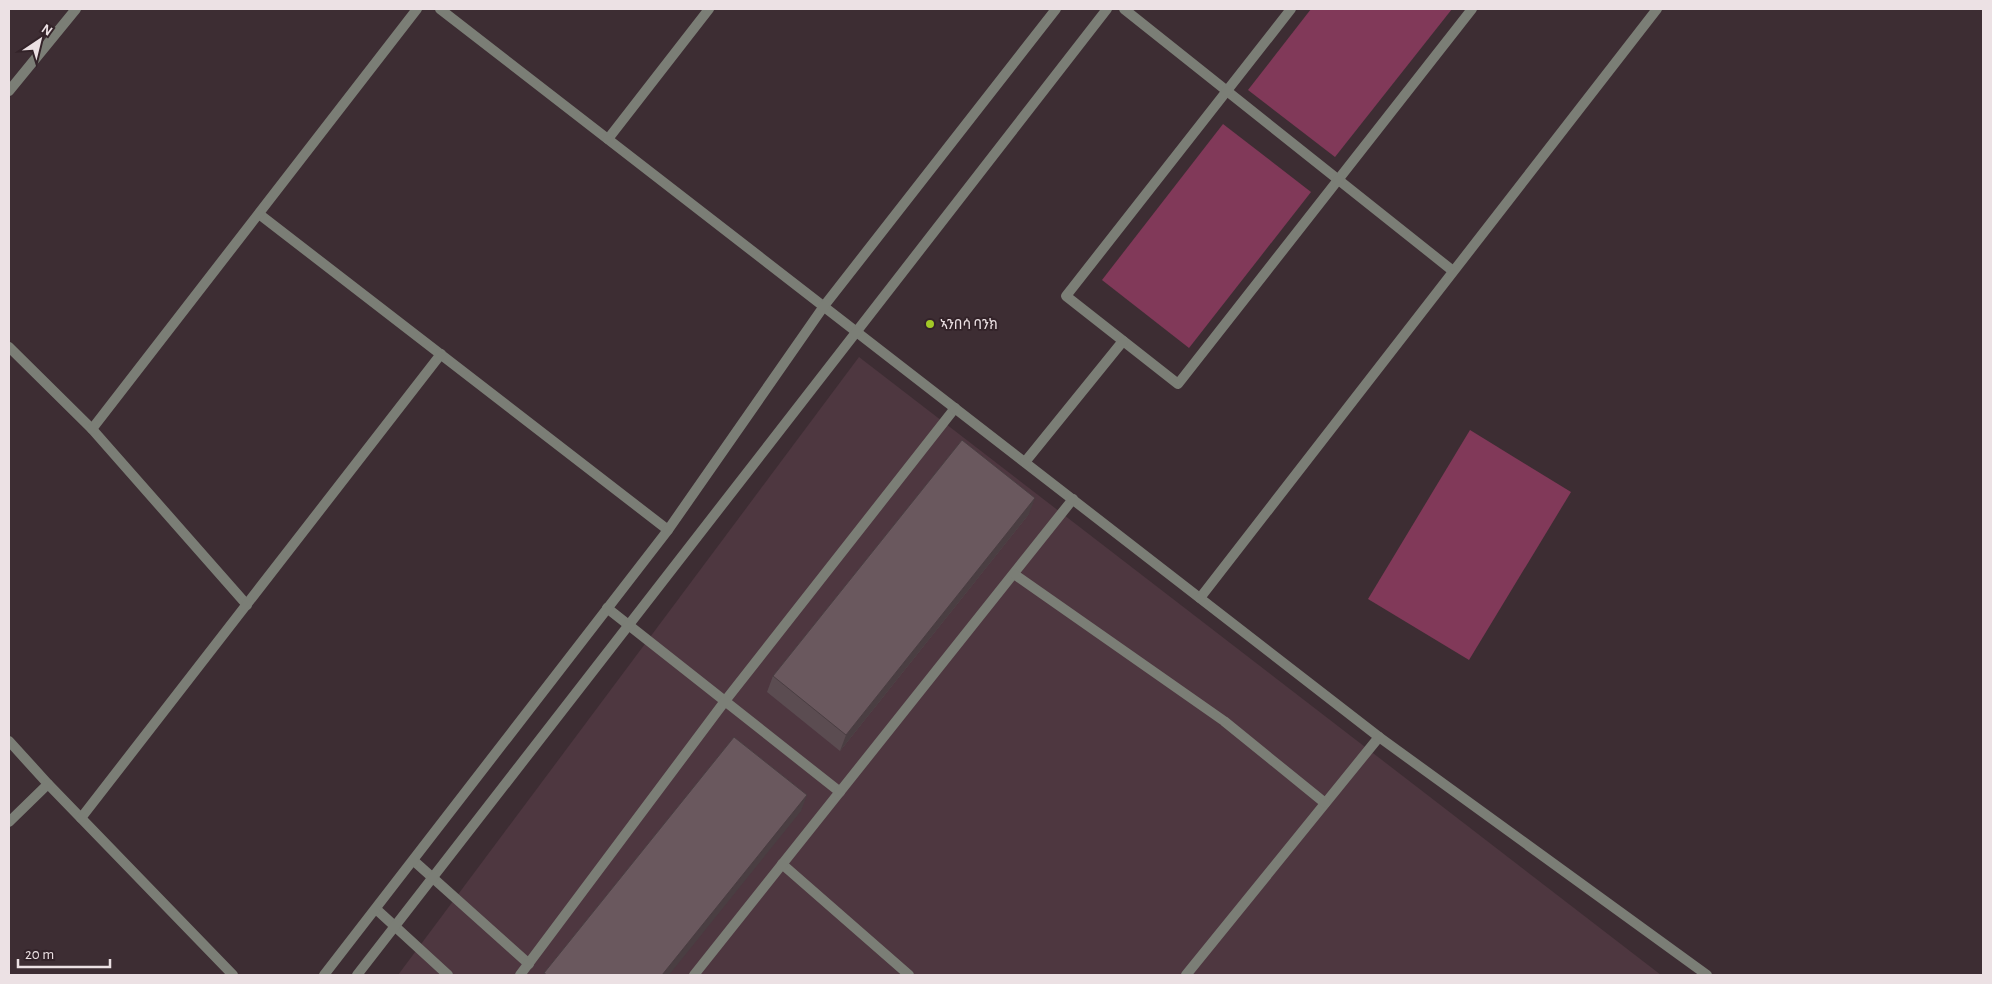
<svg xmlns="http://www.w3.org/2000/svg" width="1992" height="984" font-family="'Alegreya Sans','Noto Sans Ethiopic',sans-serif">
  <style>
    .built { fill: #4e3740 }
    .green { fill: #813959 }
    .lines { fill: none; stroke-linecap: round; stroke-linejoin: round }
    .service { stroke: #7b7e76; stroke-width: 10 }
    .minor { stroke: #7b7e76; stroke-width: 10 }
    .wall { fill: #5b4c51 }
    .shaded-wall { fill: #4a3e42 }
    .building { fill: #6a585e; stroke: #4a3e42 }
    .poi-dot { fill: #a3c927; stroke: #332329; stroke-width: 2 }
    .labels { text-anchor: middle; stroke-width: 4; stroke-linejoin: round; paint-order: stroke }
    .poi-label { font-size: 14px; fill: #ece1e4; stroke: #332329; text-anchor: start }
  </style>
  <rect width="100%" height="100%" fill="#3d2d33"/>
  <!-- built -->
  <polygon class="built" points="859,357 1661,975 398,975"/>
  <!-- green -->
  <g class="green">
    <polygon points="1311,9 1452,9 1335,157 1248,90"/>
    <polygon points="1223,124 1311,192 1189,348 1102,280"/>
    <polygon points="1470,430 1571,492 1469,660 1368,599"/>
  </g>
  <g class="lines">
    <!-- service -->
    <g class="service">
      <polyline points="607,608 840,792"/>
      <polyline points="414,861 529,964"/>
      <polyline points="782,864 909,975"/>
      <polyline points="376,909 448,975"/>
      <polyline points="520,975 725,701 955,408"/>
      <polyline points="694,975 1073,499"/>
      <polyline points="1186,975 1379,737"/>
    </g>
    <!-- minor -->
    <g class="minor">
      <polyline points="440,9 1379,737 1707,975"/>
      <polyline points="1124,9 1453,271"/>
      <polyline points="1291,9 1066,296 1178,384 1472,9"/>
      <polyline points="9,91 76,9"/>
      <polyline points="608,139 709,9"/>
      <polyline points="259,214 668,530"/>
      <polyline points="9,347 92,429 247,605"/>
      <polyline points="92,429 417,9"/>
      <polyline points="1025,462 1123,341"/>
      <polyline points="1014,574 1224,721 1325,803"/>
      <polyline points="1200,598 1657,9"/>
      <polyline points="9,741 48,784 233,975"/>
      <polyline points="81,818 441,354"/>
      <polyline points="9,822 48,784"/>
      <polyline points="324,975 668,530 824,306 1056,9"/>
      <polyline points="357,975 1107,9"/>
    </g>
  </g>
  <!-- wall -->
  <polygon class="wall" points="1029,514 840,751 767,692 773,676"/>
  <!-- shaded-wall -->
  <g class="shaded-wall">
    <polygon points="1035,498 1029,514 840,751 846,735"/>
    <polygon points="807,795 801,811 669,975 662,975"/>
  </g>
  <!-- building -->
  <g class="building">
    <polygon points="962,440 1035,498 846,735 773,676"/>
    <polygon points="734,737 807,795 662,975 547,975 544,973"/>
  </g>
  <!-- markers -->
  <circle class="poi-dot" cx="930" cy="324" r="5"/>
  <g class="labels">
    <!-- poi labels -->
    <g class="poi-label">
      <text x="940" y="329">ኣንበሳ ባንክ</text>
    </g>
  </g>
  <!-- border -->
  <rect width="1992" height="984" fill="none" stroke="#ece1e4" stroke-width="20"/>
  <!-- north arrow -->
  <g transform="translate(40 40) rotate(35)" stroke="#332329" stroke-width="4" paint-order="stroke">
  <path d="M0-4L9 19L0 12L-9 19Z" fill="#ece1e4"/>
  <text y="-8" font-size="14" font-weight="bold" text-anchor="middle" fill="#ece1e4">N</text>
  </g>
  <!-- scale -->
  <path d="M18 959v8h92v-8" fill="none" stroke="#ece1e4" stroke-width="2.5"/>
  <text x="25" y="959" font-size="15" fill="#ece1e4" stroke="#332329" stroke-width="4" paint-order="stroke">20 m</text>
</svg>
